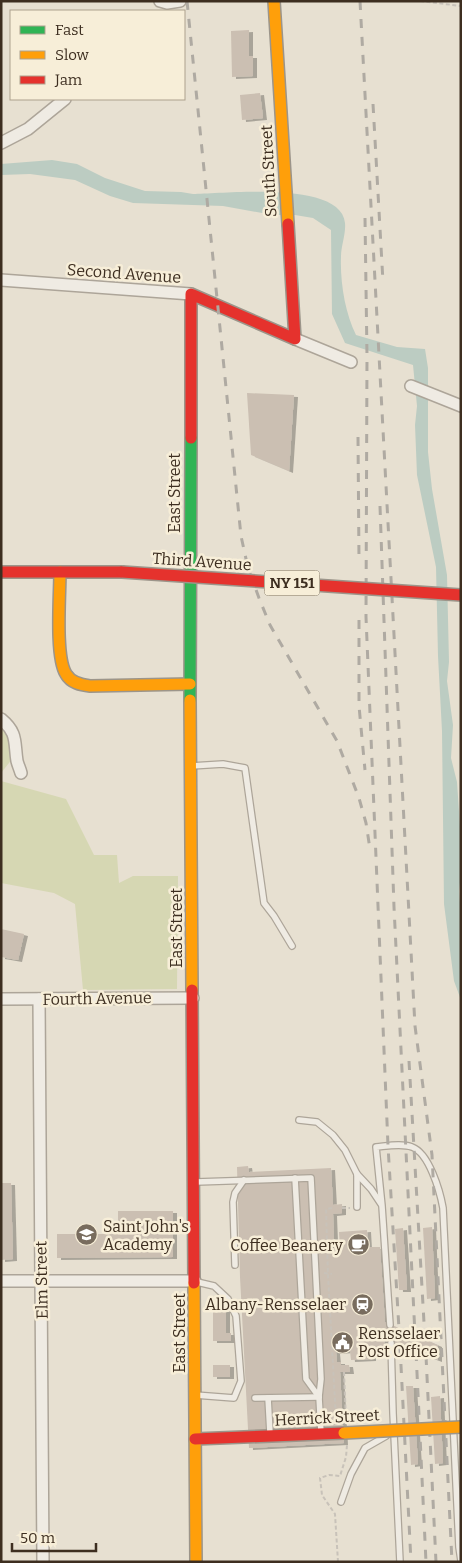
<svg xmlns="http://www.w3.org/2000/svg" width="462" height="1563" font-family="Bitter,serif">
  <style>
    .green { fill: #d6d7b3 }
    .water { fill: #bcccc2 }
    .building { fill: #cbbfb2; filter: url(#shadow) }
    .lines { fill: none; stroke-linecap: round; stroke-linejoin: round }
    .lane-casing { stroke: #ada599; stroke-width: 8 }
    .street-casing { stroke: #ada599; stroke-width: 14 }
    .fast-casing { stroke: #9c958a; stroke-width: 14 }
    .slow-casing { stroke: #9c958a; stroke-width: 14 }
    .jam-casing { stroke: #9c958a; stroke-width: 14 }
    .path { stroke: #c8c2b9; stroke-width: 2; stroke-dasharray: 4 2.5; stroke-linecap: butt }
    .lane { stroke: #efebe3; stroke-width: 5.5 }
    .street { stroke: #efebe3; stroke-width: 11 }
    .fast { stroke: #30b455; stroke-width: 11 }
    .slow { stroke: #ff9f0a; stroke-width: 11 }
    .jam { stroke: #e5322d; stroke-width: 11 }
    .rail { stroke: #afaaa2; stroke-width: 3; stroke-dasharray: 9 9; stroke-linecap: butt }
    .slow-bridge-casing { stroke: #9c958a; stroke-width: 14; stroke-linecap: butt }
    .jam-bridge-casing { stroke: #9c958a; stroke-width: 14; stroke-linecap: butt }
    .slow-bridge { stroke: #ff9f0a; stroke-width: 11 }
    .jam-bridge { stroke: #e5322d; stroke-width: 11 }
    .labels { text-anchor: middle; stroke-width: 5; stroke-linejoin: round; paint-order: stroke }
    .shield { fill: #f7eed8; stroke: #756857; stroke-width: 1 }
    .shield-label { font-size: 15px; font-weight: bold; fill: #3d2e20 }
    .street-label { font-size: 16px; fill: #3d2e20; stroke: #f7eed8 }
    .poi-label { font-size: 16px; fill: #3d2e20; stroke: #f7eed8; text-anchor: start }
  </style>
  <defs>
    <filter id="shadow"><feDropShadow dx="4" dy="2" stdDeviation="0" flood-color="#0004"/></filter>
  </defs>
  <rect width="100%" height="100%" fill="#e7e0d1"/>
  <!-- green -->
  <g class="green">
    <polygon points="1,725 10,736 13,758 1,773"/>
    <polygon points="1,781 66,799 94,855 117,855 119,883 133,876 178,876 177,989 83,990 75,904 54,893 1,883"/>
  </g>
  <!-- water -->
  <path class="water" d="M52 160 77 164 105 178 145 191 181 192 193 194C223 194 341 180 345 223 346 234 341 246 341 257 340 282 345 313 356 335L397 347 425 349 428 368V452L432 489 447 575 449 662 447 681 453 725 451 758 457 782 461 841V874L459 891 461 914V1000L454 981 444 904 442 731 438 656 436 567 417 475 415 425 417 406 413 365 345 343 332 314 331 230 313 218 295 215H273L223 206 133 203 110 196 75 180 30 174 1 175V164Z"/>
  <!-- building -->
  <g class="building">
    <polygon points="249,30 249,56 253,56 253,76 232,77 231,31"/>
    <polygon points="260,93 263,118 242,120 240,95"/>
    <polygon points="247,393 294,395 289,471 251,455"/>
    <polygon points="1,929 24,934 18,960 1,957"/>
    <polygon points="248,1166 249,1172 331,1168 333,1205 342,1204 342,1213 333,1214 334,1240 330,1240 331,1248 340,1248 339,1232 367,1230 368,1247 380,1247 385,1322 438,1345 438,1360 384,1340 385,1349 372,1350 372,1359 351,1360 350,1351 336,1352 337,1362 341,1362 341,1365 349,1365 350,1372 340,1372 344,1443 249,1448 240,1277 237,1167"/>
    <polygon points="1,1183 11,1183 13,1259 1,1260"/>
    <polygon points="118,1211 173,1211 173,1257 57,1258 57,1234 118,1234"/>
    <polygon points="432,1227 435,1298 427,1299 423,1228"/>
    <polygon points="403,1228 407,1290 399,1290 395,1229"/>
    <polygon points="213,1310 226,1310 226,1333 231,1333 231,1341 213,1341"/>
    <rect x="213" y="1365" width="17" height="12"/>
    <polygon points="406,1386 413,1386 418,1464 411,1465"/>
    <polygon points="440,1396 443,1463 435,1464 431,1397"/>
  </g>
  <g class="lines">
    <defs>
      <g id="lane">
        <polyline points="191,766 223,764 245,768 264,903 274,916 292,946"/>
        <polyline points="299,1120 317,1122 333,1135 345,1150 357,1174 357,1207"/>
        <polyline points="357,1174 371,1189 381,1204"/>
        <polyline points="295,1178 306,1379 319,1397"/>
        <polyline points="196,1182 311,1178 321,1379 319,1397 321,1433"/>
        <polyline points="235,1265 233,1202 235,1193 244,1180"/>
        <path d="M390 1325 382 1206 376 1147C387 1146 402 1143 412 1147 429 1153 440 1191 443 1208L459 1547 461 1561"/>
        <polyline points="391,1343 393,1413 400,1562"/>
        <polyline points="195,1395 234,1398 241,1381 236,1316 228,1299 214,1286 197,1282"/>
        <polyline points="255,1398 319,1397"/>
        <polyline points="268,1398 270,1433"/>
        <polyline points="341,1502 351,1474 365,1448 386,1436"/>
      </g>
      <g id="street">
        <polyline points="160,1 167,3 180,1"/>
        <polyline points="1,143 28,129 65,99"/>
        <polyline points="1,280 191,294"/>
        <polyline points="295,339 351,362"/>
        <polyline points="411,386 461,406"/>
        <path d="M1 719C18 733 14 742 17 761 18 765 20 769 21 773"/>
        <polyline points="1,999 193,998"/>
        <polyline points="39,999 43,1562"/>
        <polyline points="1,1281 195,1281"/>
      </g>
      <polyline id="fast" points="190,700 191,438"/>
      <g id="slow">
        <polyline points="274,1 288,224"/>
        <path d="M60 572C60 595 55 657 66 674 71 683 81 685 90 686L190 684"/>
        <polyline points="190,700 192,990"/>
        <polyline points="194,1283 196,1562"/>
      </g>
      <g id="jam">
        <polyline points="191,438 191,294 295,339 288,224"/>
        <polyline points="1,572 122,572"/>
        <polyline points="192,990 194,1283"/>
        <polyline points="195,1439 344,1433"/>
      </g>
    </defs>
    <!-- lane casing -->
    <use href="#lane" class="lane-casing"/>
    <!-- street casing -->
    <use href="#street" class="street-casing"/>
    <!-- fast casing -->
    <use href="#fast" class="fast-casing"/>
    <!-- slow casing -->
    <use href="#slow" class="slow-casing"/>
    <!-- jam casing -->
    <use href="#jam" class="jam-casing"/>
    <!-- path -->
    <g class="path">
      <polyline points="420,1 461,6"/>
      <polyline points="332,1208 326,1209 328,1275 336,1419"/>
      <polyline points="342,1208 350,1208"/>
      <polyline points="324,1273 332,1274"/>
      <polyline points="344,1372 346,1421"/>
      <polyline points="338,1562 335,1514 322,1495 320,1478 329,1475 340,1476 346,1457 347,1445"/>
    </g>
    <!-- lane -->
    <use href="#lane" class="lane"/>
    <!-- street -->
    <use href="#street" class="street"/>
    <!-- fast -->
    <use href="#fast" class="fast"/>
    <!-- slow -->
    <use href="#slow" class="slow"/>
    <!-- jam -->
    <use href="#jam" class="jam"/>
    <!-- rail -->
    <g class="rail">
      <polyline points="187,1 241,536 248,568 259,598 270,625 337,741 359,798 366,823 370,849"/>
      <polyline points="360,1 415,1026 432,1155 452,1562"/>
      <polyline points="373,104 383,282"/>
      <polyline points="365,218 367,356 366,617 388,1146 399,1329"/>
      <polyline points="358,437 359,560"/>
      <polyline points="380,506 394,907 415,1335"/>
      <polyline points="359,620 359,706 365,770"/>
      <polyline points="409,1061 425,1340"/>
      <polyline points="400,1346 411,1562"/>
      <polyline points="416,1352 426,1562"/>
      <polyline points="426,1356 436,1562"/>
    </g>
    <defs>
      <polyline id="slow-bridge" points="344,1433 461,1427"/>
      <polyline id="jam-bridge" points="122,572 461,595"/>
    </defs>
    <!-- slow-bridge casing -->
    <use href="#slow-bridge" class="slow-bridge-casing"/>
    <!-- jam-bridge casing -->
    <use href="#jam-bridge" class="jam-bridge-casing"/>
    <!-- slow-bridge -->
    <use href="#slow-bridge" class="slow-bridge"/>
    <!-- jam-bridge -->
    <use href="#jam-bridge" class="jam-bridge"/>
  </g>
  <!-- icons -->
  <defs>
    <symbol id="school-disc" viewBox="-11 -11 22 22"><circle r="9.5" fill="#786c5e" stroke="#f7eed8"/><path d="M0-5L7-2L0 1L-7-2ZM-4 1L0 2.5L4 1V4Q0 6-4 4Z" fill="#fff"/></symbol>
    <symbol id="cafe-disc" viewBox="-11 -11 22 22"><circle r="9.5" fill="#786c5e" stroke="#f7eed8"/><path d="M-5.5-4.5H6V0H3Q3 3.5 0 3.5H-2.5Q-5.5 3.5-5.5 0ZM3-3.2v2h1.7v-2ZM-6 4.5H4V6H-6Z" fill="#fff"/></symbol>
    <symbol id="station-disc" viewBox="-11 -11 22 22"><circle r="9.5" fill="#786c5e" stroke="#f7eed8"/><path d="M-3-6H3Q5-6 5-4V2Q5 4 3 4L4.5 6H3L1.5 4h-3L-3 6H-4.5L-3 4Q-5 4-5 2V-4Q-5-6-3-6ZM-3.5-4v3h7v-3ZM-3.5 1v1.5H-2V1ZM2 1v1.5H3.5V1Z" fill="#fff"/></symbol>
    <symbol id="civic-disc" viewBox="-11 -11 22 22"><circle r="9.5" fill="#786c5e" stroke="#f7eed8"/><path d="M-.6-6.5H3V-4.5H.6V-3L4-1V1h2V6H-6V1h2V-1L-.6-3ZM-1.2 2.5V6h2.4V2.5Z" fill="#fff"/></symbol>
  </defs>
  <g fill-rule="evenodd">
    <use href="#school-disc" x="74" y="1222" width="25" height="25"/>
    <use href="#cafe-disc" x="346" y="1232" width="25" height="25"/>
    <use href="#station-disc" x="350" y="1292" width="25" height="25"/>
    <use href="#civic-disc" x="330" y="1330" width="25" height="25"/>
  </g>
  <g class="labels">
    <!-- shield labels -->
    <rect class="shield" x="264.5" y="570.5" width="55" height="25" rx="4"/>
    <g class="shield-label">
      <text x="292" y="588">NY 151</text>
    </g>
    <!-- street labels -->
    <g class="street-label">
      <text transform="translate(268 171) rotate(-93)" y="6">South Street</text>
      <text transform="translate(124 273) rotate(4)" y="6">Second Avenue</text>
      <text transform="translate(174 493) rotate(-90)" y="6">East Street</text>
      <text transform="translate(202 561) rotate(4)" y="6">Third Avenue</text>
      <text transform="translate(176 928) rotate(-90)" y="6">East Street</text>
      <text transform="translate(97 998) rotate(-1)" y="6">Fourth Avenue</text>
      <text transform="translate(41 1280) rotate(-91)" y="6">Elm Street</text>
      <text transform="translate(179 1333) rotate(-90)" y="6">East Street</text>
      <text transform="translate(327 1417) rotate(-3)" y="6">Herrick Street</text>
    </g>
    <!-- poi labels -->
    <g class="poi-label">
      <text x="103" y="1232">Saint John's<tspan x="103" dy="18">Academy</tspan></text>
      <text x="343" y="1251" text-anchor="end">Coffee Beanery</text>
      <text x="346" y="1310" text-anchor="end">Albany-Rensselaer</text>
      <text x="358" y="1339">Rensselaer<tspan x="358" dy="18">Post Office</tspan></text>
    </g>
  </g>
  <!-- border -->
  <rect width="462" height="1563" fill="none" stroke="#3d2e20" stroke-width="5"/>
  <!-- legend -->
  <rect x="10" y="10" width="175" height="90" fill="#f7eed8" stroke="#ada18e"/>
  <rect x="20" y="26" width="25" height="8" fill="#30b455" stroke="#ada18e"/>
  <text x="55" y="35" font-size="15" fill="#3d2e20">Fast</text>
  <rect x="20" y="51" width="25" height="8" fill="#ff9f0a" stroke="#ada18e"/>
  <text x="55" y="60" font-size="15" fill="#3d2e20">Slow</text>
  <rect x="20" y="76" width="25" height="8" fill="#e5322d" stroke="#ada18e"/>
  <text x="55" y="85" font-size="15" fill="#3d2e20">Jam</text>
  <!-- scale -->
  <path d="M12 1543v8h84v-8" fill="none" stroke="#3d2e20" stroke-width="2.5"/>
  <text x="20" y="1543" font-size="15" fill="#3d2e20" stroke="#f7eed8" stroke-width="4" paint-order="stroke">50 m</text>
</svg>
